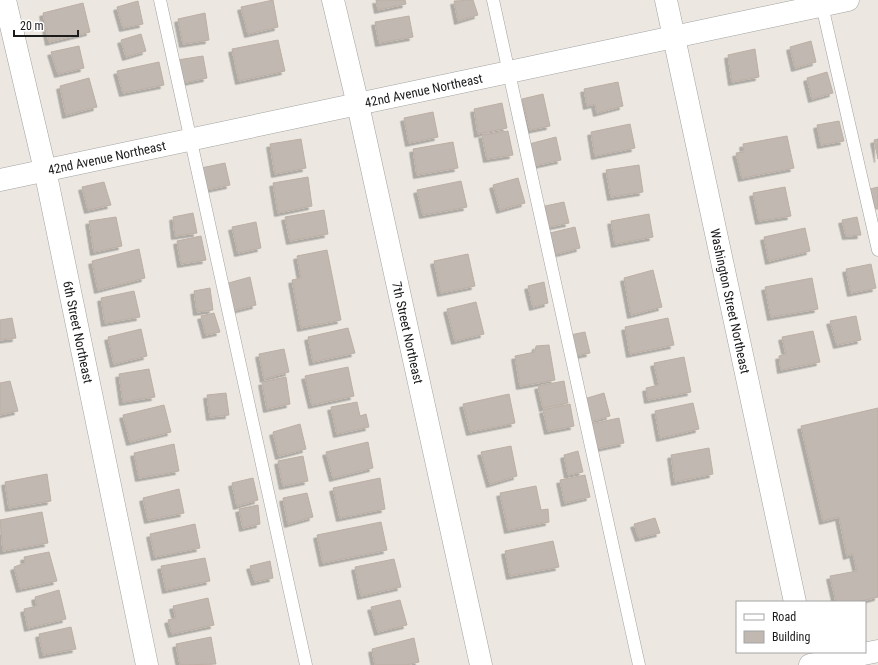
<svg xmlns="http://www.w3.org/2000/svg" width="878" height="665" font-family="'Roboto Condensed',sans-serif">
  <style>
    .building { fill: #c0b8b1; stroke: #bdafa4; filter: url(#shadow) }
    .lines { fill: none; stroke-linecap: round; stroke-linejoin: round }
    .lane-casing { stroke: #a2a2a2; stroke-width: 13 }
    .street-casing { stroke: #a2a2a2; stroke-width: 23 }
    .lane { stroke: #fff; stroke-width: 12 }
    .street { stroke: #fff; stroke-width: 22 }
    .labels { text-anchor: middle; stroke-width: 3.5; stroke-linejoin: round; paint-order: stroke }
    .street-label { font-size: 13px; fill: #1b1b1b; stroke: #fff }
  </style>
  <defs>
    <filter id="shadow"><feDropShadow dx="-3.5" dy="3.5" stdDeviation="0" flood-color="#0004"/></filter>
  </defs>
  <rect width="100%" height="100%" fill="#ece8e1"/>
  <!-- building -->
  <g class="building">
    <polygon points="273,0 278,27 248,34 241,7"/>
    <polygon points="376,0 405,0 406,4 378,10"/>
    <polygon points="473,0 478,15 458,21 454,1"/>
    <polygon points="138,1 143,24 123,28 117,7"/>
    <polygon points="83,3 90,32 49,42 43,13"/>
    <polygon points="205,13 209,40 183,44 178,19"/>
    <polygon points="409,16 413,37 379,43 375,22"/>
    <polygon points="141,34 146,51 126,57 121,40"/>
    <polygon points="278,40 285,71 239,81 232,49"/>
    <polygon points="811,41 816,62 795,68 790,47"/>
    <polygon points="79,46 84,68 58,74 51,52"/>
    <polygon points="755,49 759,77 732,82 728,55"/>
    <polygon points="203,56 207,78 182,83 177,60"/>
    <polygon points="159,62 164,85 123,93 117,71"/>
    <polygon points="827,72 833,93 812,99 807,78"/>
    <polygon points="89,78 97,107 66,115 60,86"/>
    <polygon points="618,82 623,106 597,113 595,104 587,106 584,89"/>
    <polygon points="543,94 550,126 530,130 522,99"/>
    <polygon points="502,103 507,128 478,134 474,109"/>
    <polygon points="433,112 438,137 409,143 404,118"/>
    <polygon points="839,121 844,141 821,145 817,125"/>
    <polygon points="630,124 635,148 595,156 591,132"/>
    <polygon points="508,131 513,155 487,159 482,135"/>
    <polygon points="787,136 794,168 742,178 736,153 744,152 743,144"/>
    <polygon points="556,137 561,160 533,166 529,144"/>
    <polygon points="301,139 306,168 275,174 270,144"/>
    <polygon points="878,139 878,159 874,140"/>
    <polygon points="453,142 458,168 417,175 413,149"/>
    <polygon points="225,163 230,185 206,190 201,168"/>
    <polygon points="639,165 643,192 611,197 606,170"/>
    <polygon points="308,177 312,206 278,213 273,183"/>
    <polygon points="518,178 525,203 500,210 493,185"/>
    <polygon points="461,181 467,207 423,215 417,190"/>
    <polygon points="104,182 111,205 88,210 82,187"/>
    <polygon points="785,187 791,216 759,221 753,193"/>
    <polygon points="878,187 878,209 876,209 870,189"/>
    <polygon points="564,202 569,223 549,227 545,206"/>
    <polygon points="324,210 328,234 290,241 285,217"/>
    <polygon points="193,213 197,233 175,236 173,217"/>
    <polygon points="649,214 653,237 615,244 611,221"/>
    <polygon points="116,217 122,246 94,252 89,221"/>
    <polygon points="857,217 861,235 846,236 842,220"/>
    <polygon points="256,222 261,248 238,253 232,227"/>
    <polygon points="575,227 580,248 556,254 550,233"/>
    <polygon points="805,228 810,251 769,261 764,237"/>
    <polygon points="201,236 206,260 181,264 177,241"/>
    <polygon points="139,249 145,278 98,290 92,261"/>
    <polygon points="327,250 341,320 301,328 292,280 301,278 297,256"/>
    <polygon points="468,254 475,286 441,293 434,261"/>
    <polygon points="871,264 876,288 851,293 846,269"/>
    <polygon points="653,270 662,307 631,315 624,278"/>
    <polygon points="250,277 256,305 232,311 225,284"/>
    <polygon points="812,278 818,309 771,317 765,287"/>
    <polygon points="544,282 548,303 533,307 528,286"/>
    <polygon points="210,288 213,310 197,312 194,291"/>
    <polygon points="134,291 140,317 105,323 101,298"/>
    <polygon points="476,302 484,334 455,341 447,309"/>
    <polygon points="214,313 220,332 206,335 201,316"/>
    <polygon points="856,316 861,340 837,345 830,321"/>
    <polygon points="12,318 16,338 0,340 0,320"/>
    <polygon points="668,318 674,345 630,354 625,327"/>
    <polygon points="348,328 355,353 313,362 308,337"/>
    <polygon points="141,329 147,356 114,364 108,337"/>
    <polygon points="813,331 820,362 781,370 779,356 786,354 782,337"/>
    <polygon points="585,332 590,353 575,356 570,335"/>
    <polygon points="549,345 555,380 520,386 515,356 535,352 536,346"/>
    <polygon points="284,349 289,372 264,379 259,354"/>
    <polygon points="684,357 691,392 648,400 646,388 659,385 654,363"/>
    <polygon points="348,367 354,396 312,405 305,376"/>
    <polygon points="149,369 155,397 123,402 119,374"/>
    <polygon points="286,377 290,404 267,409 262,382"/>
    <polygon points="10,381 18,411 0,415 0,383"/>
    <polygon points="564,381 568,403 543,408 538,386"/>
    <polygon points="226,393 229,415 210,417 207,395"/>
    <polygon points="604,393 610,416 589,422 584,399"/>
    <polygon points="509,394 515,423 470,432 463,404"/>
    <polygon points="357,402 360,416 366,414 369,427 337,434 331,407"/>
    <polygon points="693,403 699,429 660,438 655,411"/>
    <polygon points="570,404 574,426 548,431 543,410"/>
    <polygon points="164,405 171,432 130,442 123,415"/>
    <polygon points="878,408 878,597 858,602 836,602 830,576 857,571 853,554 847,556 839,517 823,521 801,426"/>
    <polygon points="619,418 624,443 596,449 591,424"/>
    <polygon points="300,424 306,449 279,456 273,432"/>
    <polygon points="368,442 373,468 333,478 326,452"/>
    <polygon points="174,444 179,471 139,478 134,453"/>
    <polygon points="511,446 517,476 490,484 481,452"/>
    <polygon points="709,448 713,474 675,482 671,455"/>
    <polygon points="578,451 583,472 568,475 564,455"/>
    <polygon points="303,456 308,481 283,486 278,461"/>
    <polygon points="47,474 51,501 9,508 5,482"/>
    <polygon points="585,475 590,497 565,503 560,480"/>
    <polygon points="253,478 258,500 237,506 232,483"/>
    <polygon points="380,478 385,509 340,518 333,488"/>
    <polygon points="536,486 541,510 548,509 549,522 508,530 500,493"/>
    <polygon points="179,489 184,513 148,520 143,498"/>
    <polygon points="307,493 313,517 288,524 283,498"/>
    <polygon points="258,505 260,524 243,528 239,509"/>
    <polygon points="42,512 48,543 3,551 0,520"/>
    <polygon points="655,518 660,533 639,538 634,524"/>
    <polygon points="381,522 387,550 323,563 317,535"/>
    <polygon points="195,524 200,548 155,557 150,534"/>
    <polygon points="553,541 559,567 510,576 505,551"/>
    <polygon points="49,552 57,581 20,589 14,567 25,563 24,557"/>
    <polygon points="205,558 210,581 166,590 161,566"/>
    <polygon points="394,559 401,587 361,596 355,567"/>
    <polygon points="270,561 273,578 255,582 250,566"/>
    <polygon points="59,590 66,619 28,628 24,609 37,606 35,597"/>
    <polygon points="208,598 214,625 172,634 168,620 176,618 173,606"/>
    <polygon points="400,600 407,625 378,632 371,607"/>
    <polygon points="71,627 76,649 43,655 39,634"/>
    <polygon points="211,637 216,664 180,665 176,644"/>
    <polygon points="414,638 419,662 406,665 375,665 372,649"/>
  </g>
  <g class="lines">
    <defs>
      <g id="lane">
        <polyline points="160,0 306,665"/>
        <polyline points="493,0 639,665"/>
        <polyline points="821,1 878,250"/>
      </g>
      <g id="street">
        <path id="s1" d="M5 0 45 170 147 665"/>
        <path id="s2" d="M333 0 358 105 481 665"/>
        <path id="s3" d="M666 0 795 602"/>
        <path id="s4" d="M0 180 848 0"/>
        <polyline points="810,665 878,651"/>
      </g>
    </defs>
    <!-- lane casing -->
    <use href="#lane" class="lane-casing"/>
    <!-- street casing -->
    <use href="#street" class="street-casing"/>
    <!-- lane -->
    <use href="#lane" class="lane"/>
    <!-- street -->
    <use href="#street" class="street"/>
  </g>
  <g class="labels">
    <!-- street labels -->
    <g class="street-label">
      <text dy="5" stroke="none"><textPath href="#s4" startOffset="433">42nd Avenue Northeast</textPath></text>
      <text dy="5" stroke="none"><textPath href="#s4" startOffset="109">42nd Avenue Northeast</textPath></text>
      <text dy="5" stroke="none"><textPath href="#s3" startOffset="308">Washington Street Northeast</textPath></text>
      <text dy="5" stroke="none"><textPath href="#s1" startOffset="340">6th Street Northeast</textPath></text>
      <text dy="5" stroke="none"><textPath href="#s2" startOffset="341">7th Street Northeast</textPath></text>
    </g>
  </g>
  <!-- legend -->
  <rect x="736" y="601" width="130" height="52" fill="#ffffff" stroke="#a4a4a4"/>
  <rect x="744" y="614" width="20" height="6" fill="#ffffff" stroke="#a4a4a4"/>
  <text x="772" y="621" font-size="12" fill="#1b1b1b">Road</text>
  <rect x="744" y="631" width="20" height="12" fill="#c0b8b1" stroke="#a4a4a4"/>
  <text x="772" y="641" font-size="12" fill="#1b1b1b">Building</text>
  <!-- scale -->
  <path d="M14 30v6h64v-6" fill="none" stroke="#1b1b1b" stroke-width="2"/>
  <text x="20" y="30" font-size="12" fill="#1b1b1b" stroke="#ffffff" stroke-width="3" paint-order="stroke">20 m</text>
</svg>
